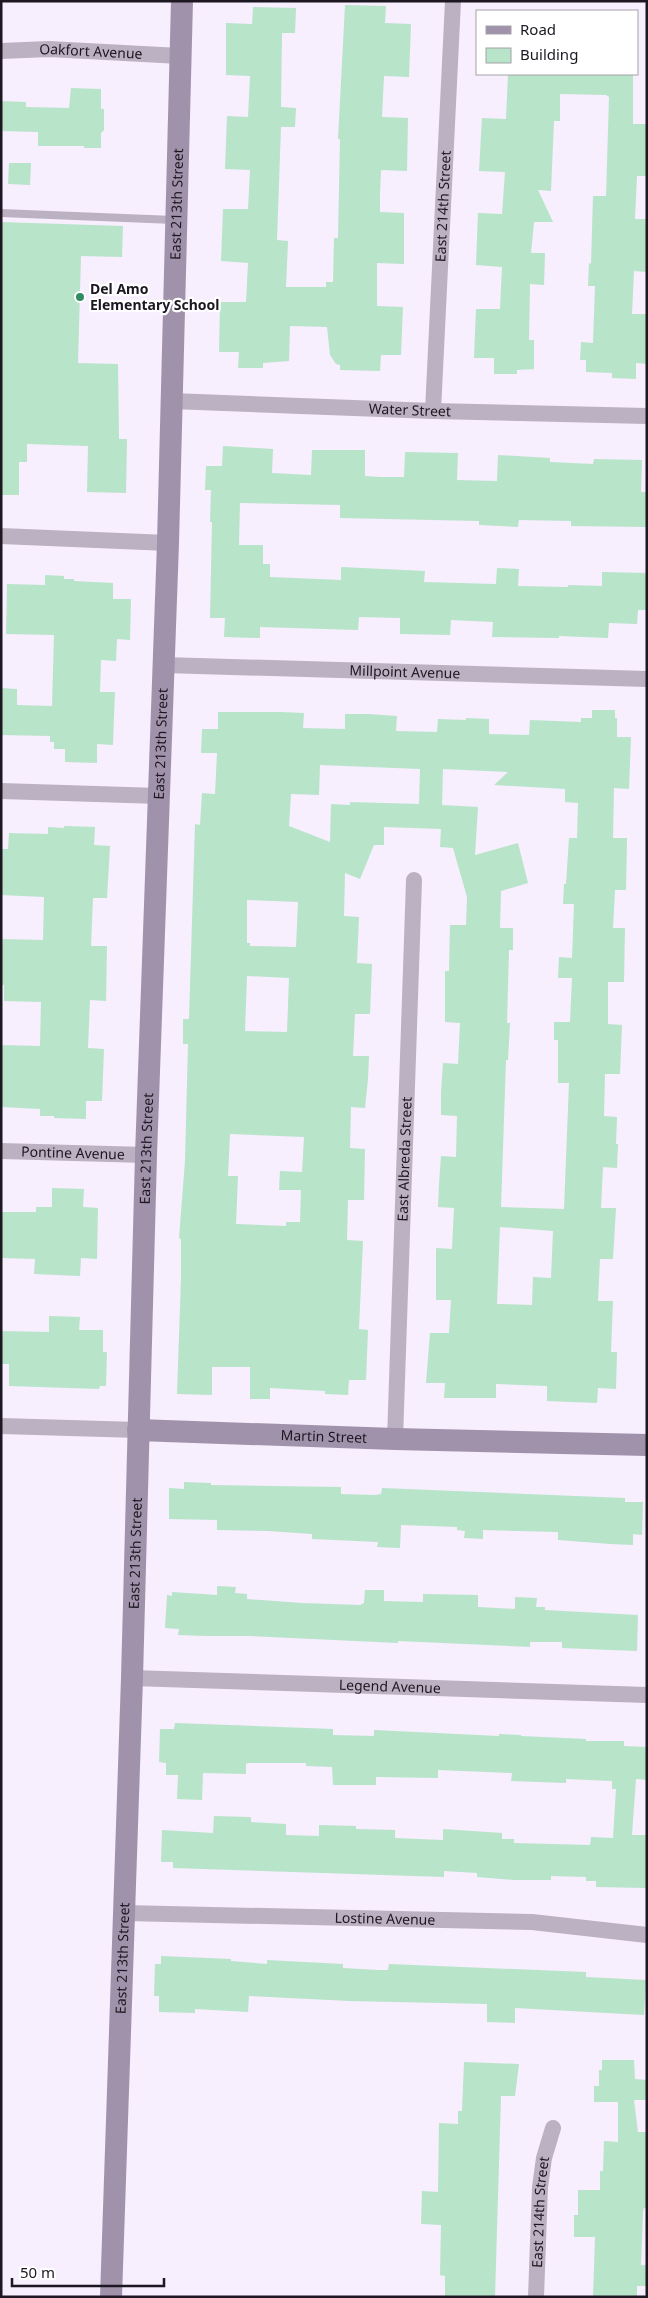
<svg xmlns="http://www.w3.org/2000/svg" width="648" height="2298" font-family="'Noto Sans',sans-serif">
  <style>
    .building { fill: #b8e4ca; fill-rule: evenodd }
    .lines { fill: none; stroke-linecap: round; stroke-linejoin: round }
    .lane { stroke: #bcb1c2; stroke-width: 8 }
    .street { stroke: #bcb1c2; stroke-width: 16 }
    .secondary { stroke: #a192ab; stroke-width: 22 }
    .poi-dot { fill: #328c61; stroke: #fff; stroke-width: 2 }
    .labels { text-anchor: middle; stroke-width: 4.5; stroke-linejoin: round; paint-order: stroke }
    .street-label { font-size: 14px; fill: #1c1720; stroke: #fff }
    .poi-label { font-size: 14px; font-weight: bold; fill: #1c1720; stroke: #fff; text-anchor: start }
  </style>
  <rect width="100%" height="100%" fill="#f7eefe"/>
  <!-- building -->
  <g class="building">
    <polygon points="345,5 386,6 385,23 411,24 409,77 384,76 382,117 408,118 407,171 381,170 380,195 380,212 404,213 404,264 377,263 377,306 403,307 401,355 381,355 380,371 340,370 340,365 336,364 330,355 327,327 290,326 289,361 263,363 263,368 238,368 239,352 219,352 220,302 246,302 248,263 221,261 223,209 248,209 250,170 225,169 227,116 248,117 250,76 226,75 226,23 252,24 253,7 296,8 295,33 282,33 281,107 296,108 295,127 281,127 277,240 288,241 286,287 326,287 326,282 333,282 334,238 338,238 340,139 338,139"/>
    <polygon points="508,74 633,74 633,124 647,124 647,176 637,176 635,219 647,219 647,272 634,271 632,314 647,314 647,364 636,363 636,379 612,378 612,373 586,372 586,360 580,360 581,342 593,343 595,286 588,286 589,263 591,264 593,196 606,196 609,97 606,95 560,94 560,121 554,121 551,191 538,190 553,222 534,222 531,253 545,253 544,285 530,284 529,340 534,340 534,369 517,370 517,374 494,374 494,358 474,358 476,309 500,309 502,267 476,265 478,213 502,214 505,172 479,171 482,118 506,119"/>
    <polygon points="71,88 101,89 101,109 104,109 104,130 101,133 101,148 84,148 84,146 38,146 38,132 1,131 1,101 26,102 26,107 69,108"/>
    <polygon points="9,163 31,163 30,185 8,184"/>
    <polygon points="1,222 123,226 122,257 81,256 78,363 118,364 119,439 127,439 126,493 87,492 88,446 27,444 27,462 19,462 19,495 1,495"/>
    <polygon points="223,446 273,449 272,473 311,475 312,450 365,450 365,476 380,477 404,477 405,452 458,453 457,480 497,481 498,455 550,458 550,462 593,464 594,459 642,460 641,492 647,492 647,527 571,526 571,521 519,520 518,527 479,525 479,521 340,518 340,505 240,503 239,545 263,545 263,564 270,564 270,577 341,580 341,567 425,571 424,582 496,584 497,568 519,569 518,586 568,587 568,585 602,586 602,572 647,573 647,610 638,610 637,624 609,623 608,638 559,636 559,638 492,637 493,622 451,620 450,635 400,634 400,618 359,617 358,630 260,627 260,638 224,637 225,618 210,618 212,522 210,522 211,490 205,490 206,466 222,466"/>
    <polygon points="45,575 64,576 64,579 74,579 74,581 113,583 113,599 131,599 130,640 117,639 116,661 101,660 100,692 115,692 114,716 113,745 97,744 97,763 65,762 65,749 54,749 54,742 50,742 50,736 1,735 1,688 17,689 17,705 52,706 54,635 6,634 7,584 45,585"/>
    <path d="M592 710H615V718H617V737H631L629 789 614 788 613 838H627L626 890H615L613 928H625L624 982H608V1024L622 1025 620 1074H605L604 1116 617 1117 616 1144H618L617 1168 603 1167 601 1208H616L613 1259H600L598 1301H613L611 1352H617L616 1389 598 1388 597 1403 547 1401V1386L521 1385 496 1384V1398H444L445 1383H426L430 1333H449L451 1300H436V1248L452 1249 454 1208 438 1207 439 1184 441 1156 456 1157 457 1116 441 1115V1092L443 1063 458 1064 460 1023 445 1022V971H449L450 925H466L467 897 453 848 440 847 441 829 384 827V845H374L360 879 345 873 344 916 359 917 357 963 372 964 370 1014H355L353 1056H369L368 1079 365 1108 351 1107 350 1148 365 1149 364 1200H348L347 1240 363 1241 359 1329 368 1330 366 1380H349L348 1395 325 1394V1391L270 1388V1399H250V1367H212V1395L177 1394 181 1278V1239L179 1238 185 1161 188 1044H183V1019H189L195 824 200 825 202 793 215 794 217 753H201L202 729H218V712H280L304 713 303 728 345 729V714H368L397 716 396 731 437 732 438 719 466 720V718L489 719V734L529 735 530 720 581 722V718H592ZM320 765 420 769 419 804 350 802V805L331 804 330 842 289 826 291 794 319 795ZM443 769 508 772 494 785 565 789V802L578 803 577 838H569L566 884H564L563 904H574L572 958 559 957 558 978H572L570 1022H554V1040H558V1083H569L564 1209 501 1207 506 1060H508L510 1023H507L509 950H513V928H500L501 891 528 883 518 843 475 855 478 807 442 805ZM247 900 298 902 296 947 250 946V943H247ZM247 976 289 978 287 1032 245 1031ZM230 1134 304 1137 302 1172 280 1171 279 1190H301L300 1222H286V1226L236 1224 238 1176H228ZM500 1227 553 1231 551 1278 533 1277 532 1305 497 1304Z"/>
    <polygon points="64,826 95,827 94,845 110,846 107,898 93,898 91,946 107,946 106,1001 90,1000 88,1048 104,1049 102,1101 86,1101 86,1119 54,1118 54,1116 40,1116 40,1109 1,1107 1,1045 40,1046 41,1002 4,1001 4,985 1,985 1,939 43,940 44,897 1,895 1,849 8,849 9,833 48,834 48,827 64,828"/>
    <polygon points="52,1188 84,1189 83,1207 98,1208 97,1259 81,1258 80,1276 34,1274 35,1259 1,1258 1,1212 36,1212 36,1207 52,1207"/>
    <polygon points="49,1316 80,1317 79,1330 103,1330 103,1352 107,1352 106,1386 100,1386 99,1389 9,1386 9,1364 1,1364 1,1331 49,1332"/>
    <polygon points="184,1482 211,1483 211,1485 341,1487 341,1494 375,1495 381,1494 382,1488 625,1498 625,1502 643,1502 642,1535 633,1534 633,1545 610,1544 558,1540 558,1532 483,1530 483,1539 464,1538 465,1531 457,1530 457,1527 401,1525 400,1548 377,1547 378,1542 312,1539 312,1534 268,1531 217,1530 217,1520 169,1519 169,1488 184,1489"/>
    <polygon points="217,1586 236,1587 235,1593 247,1594 247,1599 302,1603 360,1605 364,1603 365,1590 384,1590 384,1601 423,1602 423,1594 478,1595 478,1607 515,1609 515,1597 537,1598 536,1607 545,1607 545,1610 638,1615 637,1651 562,1648 562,1642 530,1642 530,1647 398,1641 398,1643 251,1636 206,1636 178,1635 179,1629 165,1628 167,1595 172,1596 172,1592 217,1595"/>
    <polygon points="175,1723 333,1729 333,1735 374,1736 374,1730 499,1736 499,1734 521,1735 521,1736 586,1739 586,1741 624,1741 624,1746 647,1747 647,1780 636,1779 632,1835 647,1835 647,1888 596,1887 596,1881 586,1881 586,1877 551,1876 551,1880 513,1880 477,1877 477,1873 444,1871 444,1877 173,1868 173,1862 161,1862 162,1830 213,1833 214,1816 248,1817 251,1817 251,1822 286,1824 286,1835 319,1836 319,1825 356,1826 356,1829 395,1830 395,1838 443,1840 443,1829 502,1833 502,1839 514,1839 514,1843 590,1845 591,1837 613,1838 616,1789 612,1789 612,1781 566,1779 566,1783 511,1781 512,1773 438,1770 438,1778 376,1777 376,1785 333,1785 332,1767 306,1766 306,1763 248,1763 246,1764 246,1774 203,1773 202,1800 177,1799 178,1775 166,1775 166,1763 159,1762 160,1729 174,1729"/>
    <polygon points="161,1956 231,1959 231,1961 267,1964 267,1960 343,1964 343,1968 378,1970 388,1970 389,1964 586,1972 586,1977 646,1980 644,2015 515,2008 515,2023 487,2022 487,2004 349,2001 249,1996 248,2012 195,2009 195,2013 159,2012 159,1996 154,1996 155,1964 161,1964"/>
    <polygon points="602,2060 634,2060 635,2079 647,2080 647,2100 634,2100 638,2132 647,2132 647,2208 644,2208 643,2212 641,2265 647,2265 647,2286 637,2286 637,2297 593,2297 595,2237 574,2237 574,2215 578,2215 578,2190 600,2190 600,2171 603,2171 604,2141 618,2142 618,2102 594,2102 594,2086 599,2086 599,2070 602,2070"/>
    <polygon points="464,2062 519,2064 515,2096 501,2096 495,2297 445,2297 445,2276 440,2275 441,2225 421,2224 422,2191 438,2192 439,2123 458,2124 458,2111 462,2111"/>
  </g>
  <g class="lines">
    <!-- lane -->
    <polyline class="lane" points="1,213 174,220"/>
    <!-- street -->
    <g class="street">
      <path id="s1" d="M1 51 49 49 180 56"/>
      <path id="s2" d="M172 401 433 411 647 416"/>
      <path id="s3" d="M433 411 453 1"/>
      <polyline points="1,536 168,543"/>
      <path id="s4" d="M164 665 647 679"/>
      <polyline points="1,791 159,796"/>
      <path id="s5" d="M1 1151 146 1155"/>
      <polyline points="1,1426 138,1430"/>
      <path id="s6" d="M395 1439 414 880"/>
      <path id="s7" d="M132 1678 647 1695"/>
      <path id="s8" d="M124 1913 532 1922 647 1935"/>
      <path id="s9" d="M536 2297 540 2187 544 2158 553 2128"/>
    </g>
    <!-- secondary -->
    <g class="secondary">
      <path id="s10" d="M138 1430 395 1439 647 1445"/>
      <path id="s11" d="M111 2297 132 1678 146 1155 168 543 182 1"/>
    </g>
  </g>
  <!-- markers -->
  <circle class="poi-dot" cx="80" cy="297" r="5"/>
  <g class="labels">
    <!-- street labels -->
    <g class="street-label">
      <text dy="5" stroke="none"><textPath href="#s1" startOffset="90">Oakfort Avenue</textPath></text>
      <text dy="5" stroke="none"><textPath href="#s11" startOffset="2094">East 213th Street</textPath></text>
      <text dy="5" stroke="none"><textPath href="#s3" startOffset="205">East 214th Street</textPath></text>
      <text dy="5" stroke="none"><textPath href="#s2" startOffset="238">Water Street</textPath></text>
      <text dy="5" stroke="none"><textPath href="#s4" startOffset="241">Millpoint Avenue</textPath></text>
      <text dy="5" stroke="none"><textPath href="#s11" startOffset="1554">East 213th Street</textPath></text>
      <text dy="5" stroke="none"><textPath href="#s11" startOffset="1149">East 213th Street</textPath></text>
      <text dy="5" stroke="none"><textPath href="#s5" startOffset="72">Pontine Avenue</textPath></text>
      <text dy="5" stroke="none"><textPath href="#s6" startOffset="280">East Albreda Street</textPath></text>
      <text dy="5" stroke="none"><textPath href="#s10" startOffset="186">Martin Street</textPath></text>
      <text dy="5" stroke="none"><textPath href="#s11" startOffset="744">East 213th Street</textPath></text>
      <text dy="5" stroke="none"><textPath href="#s7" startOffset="258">Legend Avenue</textPath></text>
      <text dy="5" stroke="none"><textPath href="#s8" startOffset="261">Lostine Avenue</textPath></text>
      <text dy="5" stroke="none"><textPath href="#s11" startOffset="339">East 213th Street</textPath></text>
      <text dy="5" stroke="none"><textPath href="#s9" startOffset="85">East 214th Street</textPath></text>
    </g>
    <!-- poi labels -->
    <g class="poi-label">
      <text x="90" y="294">Del Amo<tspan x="90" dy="16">Elementary School</tspan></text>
    </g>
  </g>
  <!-- border -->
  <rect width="648" height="2298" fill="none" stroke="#1c1720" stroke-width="5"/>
  <!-- legend -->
  <rect x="476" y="10" width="162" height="65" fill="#ffffff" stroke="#a4a2a6"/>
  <rect x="486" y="26" width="25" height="8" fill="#a192ab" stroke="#a4a2a6"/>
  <text x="520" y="35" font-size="15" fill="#1c1720">Road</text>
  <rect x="486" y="48" width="25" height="15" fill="#b8e4ca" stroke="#a4a2a6"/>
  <text x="520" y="60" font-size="15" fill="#1c1720">Building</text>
  <!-- scale -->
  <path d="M12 2278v8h152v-8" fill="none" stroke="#1c1720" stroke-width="2.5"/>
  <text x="20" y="2278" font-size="15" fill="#1c1720" stroke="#ffffff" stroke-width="4" paint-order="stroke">50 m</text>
</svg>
